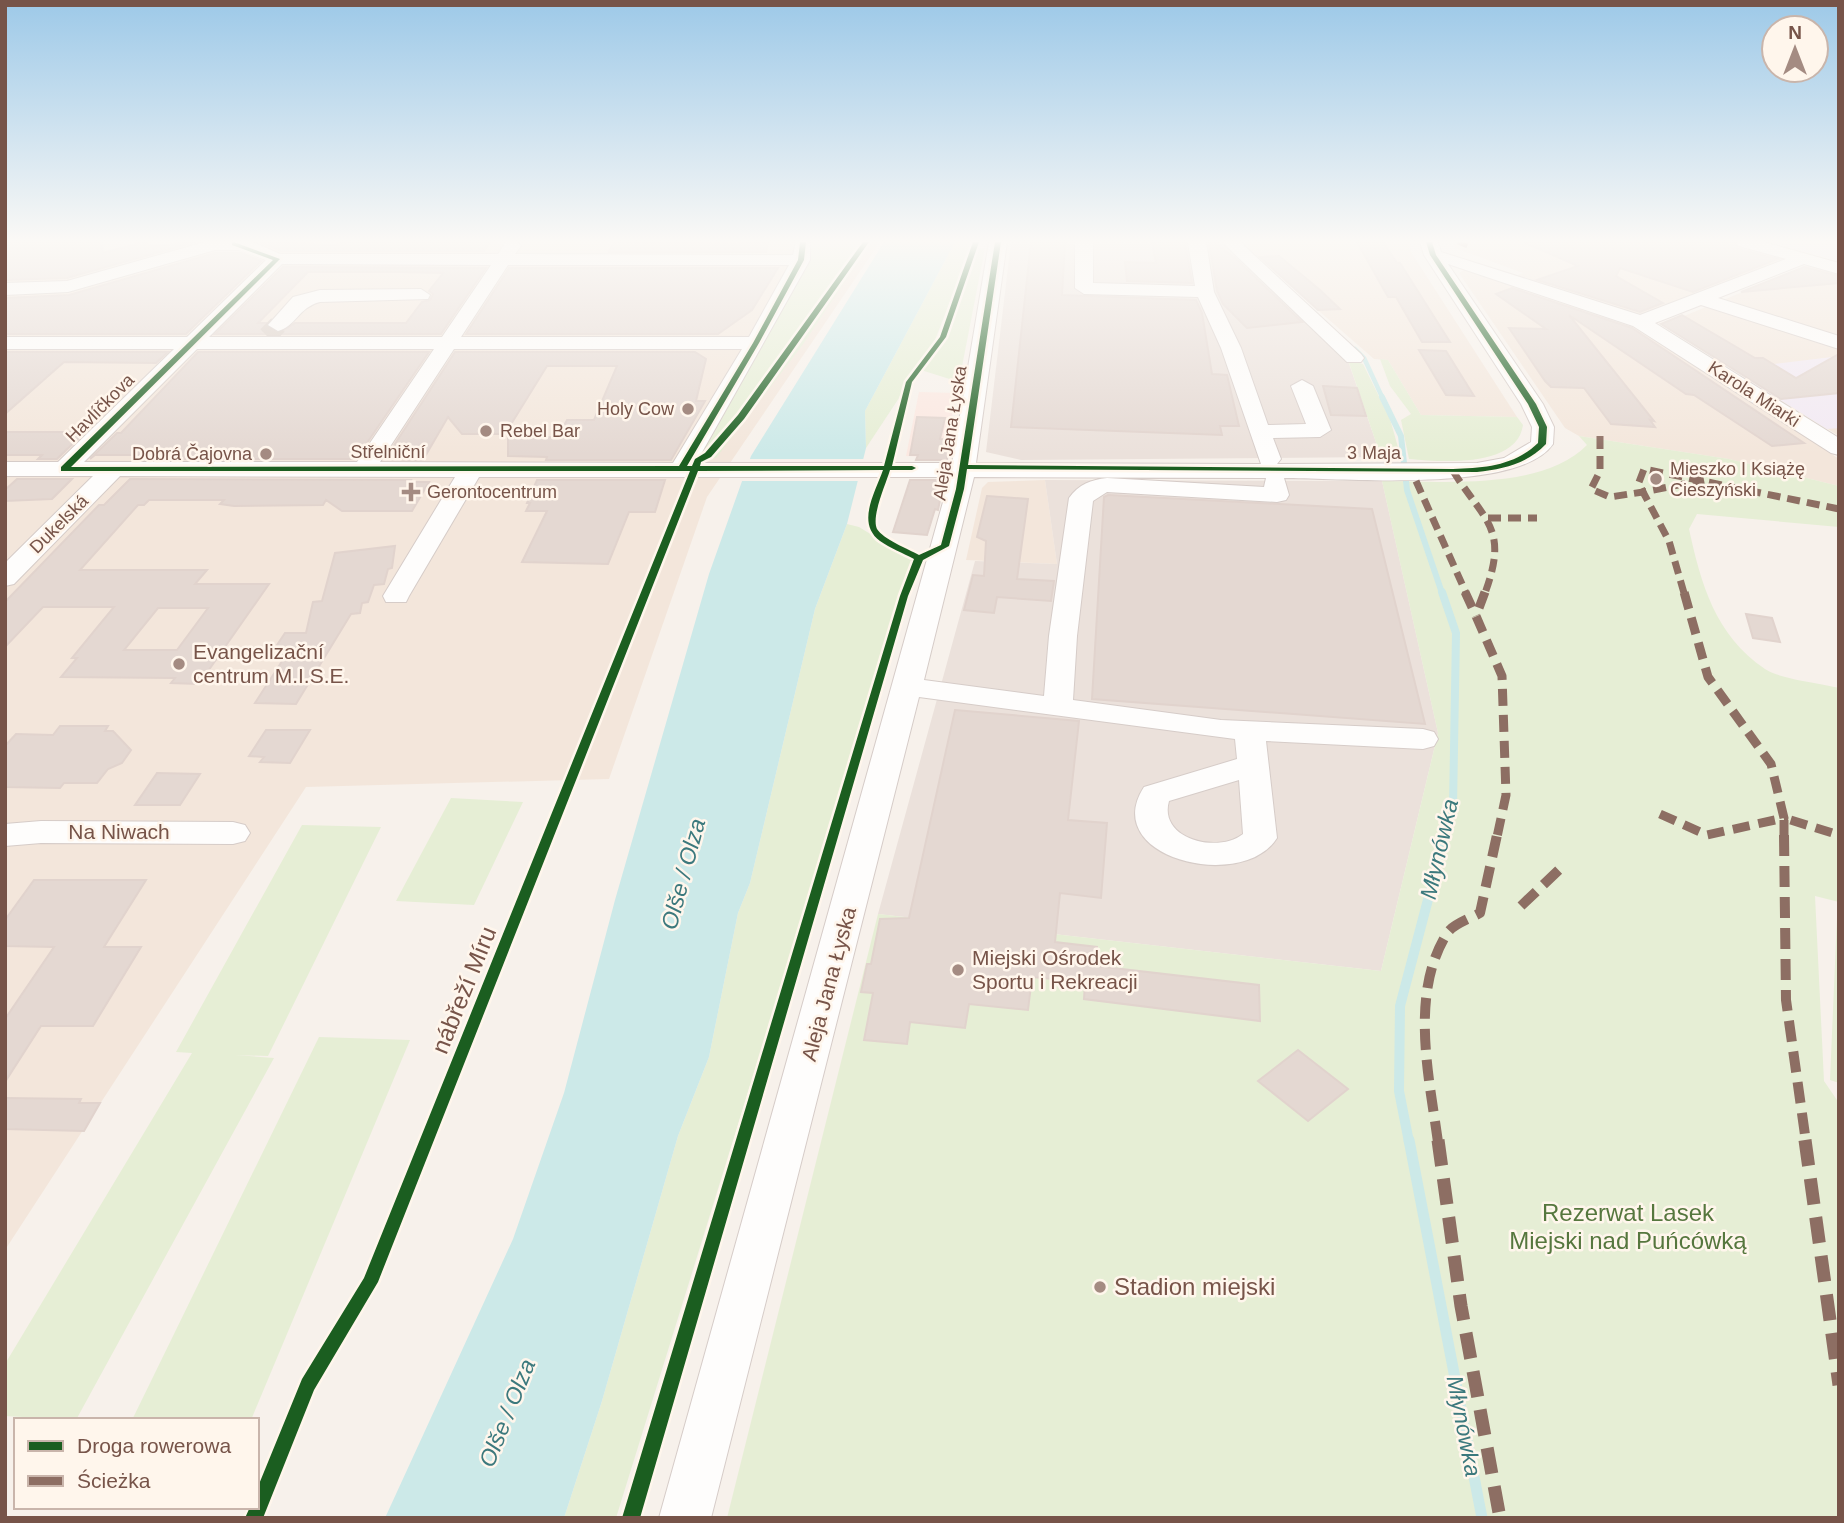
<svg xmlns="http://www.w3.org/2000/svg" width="1844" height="1523" font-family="Helvetica,sans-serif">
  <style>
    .residential { fill: #f3e6db }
    .commercial { fill: #fbe8e1 }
    .industrial { fill: #ebe1db }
    .education { fill: #f2e9f3 }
    .green { fill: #e6eed5 }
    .water { fill: #cce9e8 }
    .pier { fill: #f7f1eb }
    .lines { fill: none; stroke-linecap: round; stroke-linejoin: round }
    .stream-far4 { stroke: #cce9e8; stroke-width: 4.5 }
    .stream-far3 { stroke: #cce9e8; stroke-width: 6 }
    .stream-far2 { stroke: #cce9e8; stroke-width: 8 }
    .stream-far1 { stroke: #cce9e8; stroke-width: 10 }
    .stream { stroke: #cce9e8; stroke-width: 11 }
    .building { fill: #e4d8d2; stroke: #e1d3cd; stroke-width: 2; fill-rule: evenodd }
    .minor-tunnel { stroke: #d7cac2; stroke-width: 19; stroke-dasharray: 19 10; stroke-linecap: butt }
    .minor-casing { stroke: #d6ccc8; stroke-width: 2 }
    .minor { fill: #fefdfc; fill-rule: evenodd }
    .quiet-far4 { stroke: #8d6e63; stroke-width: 5; stroke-dasharray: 10 5; stroke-linecap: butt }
    .quiet-far3 { stroke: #8d6e63; stroke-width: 7; stroke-dasharray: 13 7; stroke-linecap: butt }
    .quiet-far2 { stroke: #8d6e63; stroke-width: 9; stroke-dasharray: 17 9; stroke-linecap: butt }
    .quiet-far1 { stroke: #8d6e63; stroke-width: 10; stroke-dasharray: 21 10; stroke-linecap: butt }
    .quiet { stroke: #8d6e63; stroke-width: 13; stroke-dasharray: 26 13; stroke-linecap: butt }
    .cycleway-casing { stroke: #fff6ec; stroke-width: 5 }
    .cycleway { fill: #1b5e20; fill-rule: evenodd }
    .poi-dot { fill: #a48b82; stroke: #fff6ec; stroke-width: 2.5 }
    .labels { text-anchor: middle; stroke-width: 5; stroke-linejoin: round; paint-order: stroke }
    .far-street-label { font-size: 18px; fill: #775449; stroke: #fff6ec }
    .far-poi-label { font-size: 18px; fill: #775449; stroke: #fff6ec; text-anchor: start }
    .poi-label { font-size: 21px; fill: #775449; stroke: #fff6ec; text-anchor: start }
    .street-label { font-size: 21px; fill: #775449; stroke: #fff6ec }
    .water-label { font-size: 23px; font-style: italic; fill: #3c797d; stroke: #fff6ec }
    .near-street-label { font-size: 24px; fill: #775449; stroke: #fff6ec }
    .near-park-label { font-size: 24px; fill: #56773e; stroke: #fff6ec }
    .near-poi-label { font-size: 24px; fill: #775449; stroke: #fff6ec; text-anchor: start }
  </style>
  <rect width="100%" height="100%" fill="#f7f1eb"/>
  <!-- residential -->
  <g class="residential">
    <polygon points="5,242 880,242 707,497 609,779 306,787 5,1250"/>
    <polygon points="1240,242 1410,242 1411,252 1517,417 1421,415 1388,360 1374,359"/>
    <polygon points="1453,242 1736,242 1789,258 1639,316 1624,315 1518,275 1523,273 1455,248"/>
    <polygon points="1811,264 1839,272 1839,436 1662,325"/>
    <polygon points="1464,270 1649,332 1839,459 1839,486 1729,459 1579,436 1565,428 1459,273"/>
    <polygon points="1045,480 1057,564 966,560 982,488 988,482"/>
  </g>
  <!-- commercial -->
  <polygon class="commercial" points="919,392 957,393 948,437 952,438 950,458 906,456"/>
  <!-- industrial -->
  <g class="industrial">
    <polygon points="1011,242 1225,242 1345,352 1381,457 1021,460 986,452"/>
    <polygon points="1045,480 1382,481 1438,733 1381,971 878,914 975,561 1057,564"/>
  </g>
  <!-- education -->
  <g class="education">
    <polygon points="1771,242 1839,242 1839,262 1824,257"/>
    <polygon points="1832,357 1839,359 1839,428 1827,429 1744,377 1786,372 1774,364"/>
  </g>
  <!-- green -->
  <g class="green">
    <polygon points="811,242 871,242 804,343 716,458 694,456 808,261"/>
    <polygon points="955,242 972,242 972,245 935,340 906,380 899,398 866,448 865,411"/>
    <polygon points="985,248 959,382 921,370 950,332 976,249"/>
    <path d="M1380 359 1388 360 1421 415 1517 417 1523 425C1517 468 1442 462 1409 459L1401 420 1411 414 1390 386Z"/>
    <polygon points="1348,360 1363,364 1390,419 1401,458 1381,457"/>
    <path d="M1579 436 1729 459 1839 486V527L1697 514 1689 529C1701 584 1715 635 1765 669 1779 679 1820 683 1839 688V902L1815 896 1824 1081 1839 1103V1518H727L878 914 1381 971 1438 733 1382 481C1443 481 1542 491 1587 445Z"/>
    <polygon points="847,524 859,527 913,560 616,1518 564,1518 602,1401 678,1136 709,1057 738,913 750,883 815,609"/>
    <polygon points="451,798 523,802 474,905 396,901"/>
    <polygon points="302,825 381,827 268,1056 235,1055 274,1058 76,1420 5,1416 5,1364 192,1053 176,1052"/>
    <polygon points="1837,917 1839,917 1839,1083 1830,1080"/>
    <polygon points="319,1037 410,1040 251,1420 132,1420"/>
  </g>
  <!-- water -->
  <polygon class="water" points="884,242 955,242 865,411 866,448 847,524 815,609 750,883 738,913 709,1057 678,1136 602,1401 564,1518 385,1518 513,1239 564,1093 615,900 709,574 751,456"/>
  <!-- pier -->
  <polygon class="pier" points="745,459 867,459 861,481 736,481"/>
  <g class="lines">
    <!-- stream-far4 -->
    <polyline class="stream-far4" points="1355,349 1364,358 1383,399"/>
    <!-- stream-far3 -->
    <polyline class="stream-far3" points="1382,397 1401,436 1407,490 1442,593"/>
    <!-- stream-far2 -->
    <polyline class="stream-far2" points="1442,592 1456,633 1453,807 1445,837"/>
    <!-- stream-far1 -->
    <polyline class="stream-far1" points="1409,1142 1399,1091 1400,1006 1445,835"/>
    <!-- stream -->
    <polyline class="stream" points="1409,1140 1482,1518"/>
  </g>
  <!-- building -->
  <g class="building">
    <polygon points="5,242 102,242 103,253 143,242 154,246 195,242 67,278 5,280"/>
    <polygon points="260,242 335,245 343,242 490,242 484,251 281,251"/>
    <polygon points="614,242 736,244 768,242 766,252 609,252"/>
    <polygon points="1031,242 1065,242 1062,295 1196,300 1202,313 1212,374 1227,375 1239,426 1220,426 1222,435 1011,427"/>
    <polygon points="1152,242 1185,242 1192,283 1127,281 1125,262 1156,263"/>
    <polygon points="1209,242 1214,242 1236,259 1302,322 1247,328 1223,304 1217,291"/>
    <polygon points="1357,242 1383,242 1397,263 1400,263 1450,342 1422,342 1396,297 1388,297"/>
    <polygon points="1523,242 1735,242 1738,249 1778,259 1693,292 1620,268 1616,276 1663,303 1640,312 1537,280 1578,266"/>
    <polygon points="215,253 241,253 261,261 186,334 5,334 5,298 69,295"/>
    <polygon points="1279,256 1320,290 1340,309 1318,310 1260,257"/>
    <path d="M283 267 486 268 441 334H215ZM308 272H399L443 273 429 291 433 294 430 300 422 302 406 323H295L279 333 267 327 266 323H258Z"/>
    <polygon points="1804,267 1839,276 1839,283 1741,292"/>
    <polygon points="509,268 778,268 752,310 718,334 466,334"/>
    <polygon points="1512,288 1632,328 1804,443 1772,446 1694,395 1686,394 1569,315 1654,421 1650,420 1655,427 1611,424 1584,388 1551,387 1545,381 1509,328 1546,329 1496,294"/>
    <polygon points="1682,315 1755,358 1763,358 1796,378 1839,354 1839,393 1781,399 1661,324"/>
    <polygon points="1419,350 1446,351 1474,396 1446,395"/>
    <polygon points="5,352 168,352 156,363 64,362 5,414"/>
    <polygon points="198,352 429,352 356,459 148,459 152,455 95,455 90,459 117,433 121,433"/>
    <polygon points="455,352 695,352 706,359 696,401 705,401 671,460 546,460 547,457 508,456 508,438 558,437 567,420 594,420 617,366 547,366 505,434 462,434 448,417 423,460 385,459"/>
    <polygon points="1323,386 1357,388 1366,416 1331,415"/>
    <polygon points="917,417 945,418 940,439 949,440 947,460 916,460 918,455 910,455"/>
    <polygon points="5,432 85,432 57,459 38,459 42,455 5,455"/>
    <polygon points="17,479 72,479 52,499 5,501 5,490"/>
    <path d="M130 479 411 480 410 482H429L412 511H342L326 500 323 505 234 506 220 504 224 500H149L144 505H138L80 570H207L195 584H269L199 684 171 683 175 678 61 677 77 658H72L114 607H43L5 647V602L99 505H104ZM158 608H208L177 650H124Z"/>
    <polygon points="537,480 665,480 655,512 629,512 608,564 522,562 547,511 526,511 530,503 527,503"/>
    <polygon points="910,480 944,480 938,510 935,509 927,535 893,532"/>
    <polygon points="1108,495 1372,509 1425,724 1092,699 1104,497"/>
    <polygon points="987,496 1028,499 1017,579 1054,581 1051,601 997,597 994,613 964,610 973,575 984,576 986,541 977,537"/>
    <polygon points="395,546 392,568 388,569 384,584 374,585 368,602 362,603 360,613 351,614 296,704 255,703 286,655 271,654 285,633 306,633 313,602 322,601 335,553"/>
    <polygon points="1746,614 1772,618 1780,642 1753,638"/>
    <polygon points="955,710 1079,721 1068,820 1107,823 1101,898 1060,893 1055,942 1097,947 1096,966 1259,985 1260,1021 1084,999 1085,982 1032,977 1028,1010 969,1004 965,1028 910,1022 907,1044 864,1040 873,993 861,992 867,964 871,964 880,919 909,918"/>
    <polygon points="60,726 108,726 105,731 113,731 131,750 122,763 108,769 97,783 64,783 60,788 5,787 5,746 16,734 53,735"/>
    <polygon points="266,730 310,730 290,763 260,762 264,757 249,756"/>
    <polygon points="157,773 200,774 180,805 135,805"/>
    <polygon points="34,880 146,880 104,947 141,947 93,1026 41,1026 5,1082 5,1019 54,947 5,946 5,920"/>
    <polygon points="1298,1050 1348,1089 1308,1121 1258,1081"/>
    <polygon points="5,1098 81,1099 79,1103 100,1103 84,1131 5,1129"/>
  </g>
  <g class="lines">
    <!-- minor-tunnel -->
    <polyline class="minor-tunnel" points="267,336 278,325"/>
    <defs>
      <g id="minor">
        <path d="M205 242H253L280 254H498L506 242H517L521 246 515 254 793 255 796 242H810V260L696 463H952L989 242H1007L976 463 1261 464 1221 348 1198 297 1084 294 1075 288V242H1093V283L1195 286 1188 242H1206L1214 292 1241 348 1268 425 1306 424 1291 386 1302 380 1313 386 1331 430 1320 437 1273 438 1281 459 1277 464 1477 463 1504 458 1531 442 1532 427 1521 404 1424 255 1420 242H1438L1441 252 1640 315 1786 259 1739 246 1737 242H1764L1839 263V274L1804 264 1718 298 1839 336V349L1701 305 1655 323 1839 438V455L1831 453 1633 326 1448 264 1543 404 1554 427 1553 444C1519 494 1343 478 1284 478L1289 495 1286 500 1277 502 1107 492 1093 501 1077 636 1073 700 1221 720 1423 729 1434 732 1438 739 1434 746 1423 749 1266 741 1277 838C1243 893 1098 858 1144 787L1237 759 1235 739 919 697 711 1518H659L950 477H479L409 596 406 602H386L383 596 455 477 120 476 14 584 5 586V563L93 476H5V462H58L174 349H5V337H187L266 260 242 250H215L68 292 5 295V283L67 281ZM282 264 491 265 442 337H209ZM508 265H789L749 337H461ZM197 349H434L357 462H84ZM454 349H742L673 463 380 462ZM974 477 1266 478 1264 487 1107 478C1091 480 1079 484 1069 498L1049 636 1044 696 924 680ZM1239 780 1243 834C1218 854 1158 839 1169 801Z"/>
        <polygon points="1222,242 1240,242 1361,354 1364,358 1361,362 1347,362"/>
        <path d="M421 289 430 295 428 299 320 302C299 307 295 327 278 331L268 325 293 297 320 290Z"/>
        <polygon points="41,821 233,822 245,825 250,833 245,841 233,844 41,843 5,846 5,824"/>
      </g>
    </defs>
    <!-- minor casing -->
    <use href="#minor" class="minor-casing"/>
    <!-- minor -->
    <use href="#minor" class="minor"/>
    <!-- quiet-far4 -->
    <polyline class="quiet-far4" points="1458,242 1468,246"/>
    <!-- quiet-far3 -->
    <g class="quiet-far3">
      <polyline points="1600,436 1600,471 1591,489 1610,497 1643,492 1639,482 1644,469 1839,509"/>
      <path d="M1453 471C1485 522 1509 528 1485 593"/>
      <polyline points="1416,481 1466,593"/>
      <polyline points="1488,518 1537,518"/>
      <polyline points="1684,593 1669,541 1643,492 1704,480"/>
    </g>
    <!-- quiet-far2 -->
    <g class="quiet-far2">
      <polyline points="1465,592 1476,616"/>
      <polyline points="1485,592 1476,616 1502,676 1506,795 1497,837"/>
      <polyline points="1660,814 1707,835 1784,818 1771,764 1708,677 1684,592"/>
      <polyline points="1784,837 1784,818 1839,835"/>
    </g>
    <!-- quiet-far1 -->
    <g class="quiet-far1">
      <polyline points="1784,835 1786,1000 1806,1142"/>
      <polyline points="1521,906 1564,865"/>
      <path d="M1438 1142C1429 1076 1409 992 1448 932 1454 924 1471 918 1480 913L1497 835"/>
    </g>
    <!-- quiet -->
    <g class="quiet">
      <polyline points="1438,1140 1461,1306 1500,1518"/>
      <polyline points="1805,1140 1839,1385"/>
    </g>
    <defs>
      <path id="cycleway" d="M234 242 280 259 71 467 679 466 753 343 798 260 800 242H806L804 260 759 343 687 466H692L695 459 705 453 738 415 863 242H869L744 419 711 457 701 462 700 466H884L906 382 940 337 973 242H979L946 337 912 382 892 466H912L916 468 912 470H890C886 484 871 516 877 529 883 539 908 549 919 555L941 545 956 489 995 242H1001L968 465 1453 469C1485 468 1514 466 1538 443L1539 427 1528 404 1430 255 1426 242H1432L1436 255 1536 404 1547 427 1546 444C1527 464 1503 469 1477 472L967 469 964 489 949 546 923 560 908 596 640 1518H622L900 596 914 559C903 553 890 548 880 541 856 523 875 493 883 470L698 471 378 1282 314 1390 263 1518H245L250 1507H257V1489L302 1379 364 1278 690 471H61V467L273 260 232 245V243Z"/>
    </defs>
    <!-- cycleway casing -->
    <use href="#cycleway" class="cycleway-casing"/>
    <!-- cycleway -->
    <use href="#cycleway" class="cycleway"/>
  </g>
  <!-- sky -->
  <linearGradient id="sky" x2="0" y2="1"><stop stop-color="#9dc9e8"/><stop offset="0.53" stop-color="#fbf9f6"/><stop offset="1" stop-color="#fbf9f6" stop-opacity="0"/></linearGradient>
  <rect width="1844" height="455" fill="url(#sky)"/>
  <!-- markers -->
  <g class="poi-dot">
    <circle cx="688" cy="409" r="7"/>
    <circle cx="486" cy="431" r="7"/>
    <circle cx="266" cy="454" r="7"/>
    <circle cx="1656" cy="479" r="7"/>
    <path d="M407.5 481.5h7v7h7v7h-7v7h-7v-7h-7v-7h7z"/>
    <circle cx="179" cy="664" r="7"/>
    <circle cx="958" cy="970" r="7"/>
    <circle cx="1100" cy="1287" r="7"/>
  </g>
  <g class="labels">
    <!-- far-street labels -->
    <g class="far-street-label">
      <text transform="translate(1754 394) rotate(33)" y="6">Karola Miarki</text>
      <text transform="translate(100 408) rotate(-45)" y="6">Havlíčkova</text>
      <text transform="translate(950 433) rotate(-81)" y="6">Aleja Jana Łyska</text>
      <text x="388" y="458">Střelniční</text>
      <text x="1374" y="459">3 Maja</text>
      <text transform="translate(59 524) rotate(-45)" y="6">Dukelská</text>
    </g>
    <!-- far-poi labels -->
    <g class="far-poi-label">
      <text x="674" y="415" text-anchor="end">Holy Cow</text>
      <text x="500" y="437">Rebel Bar</text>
      <text x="252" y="460" text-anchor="end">Dobrá Čajovna</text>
      <text x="1670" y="475">Mieszko I Książę<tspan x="1670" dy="21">Cieszyński</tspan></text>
      <text x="427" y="498">Gerontocentrum</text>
    </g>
    <!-- poi labels -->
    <g class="poi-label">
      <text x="193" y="659">Evangelizační<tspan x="193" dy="24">centrum M.I.S.E.</tspan></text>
      <text x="972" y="965">Miejski Ośrodek<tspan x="972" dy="24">Sportu i Rekreacji</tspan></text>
    </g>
    <!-- street labels -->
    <g class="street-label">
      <text x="119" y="839">Na Niwach</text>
      <text transform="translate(829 984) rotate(-75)" y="7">Aleja Jana Łyska</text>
    </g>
    <!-- water labels -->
    <g class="water-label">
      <text transform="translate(1439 849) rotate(-77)" y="8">Młynówka</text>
      <text transform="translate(683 874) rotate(-75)" y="8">Olše / Olza</text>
      <text transform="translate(507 1413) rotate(-68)" y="8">Olše / Olza</text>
      <text transform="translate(1464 1426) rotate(79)" y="8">Młynówka</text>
    </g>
    <!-- near-street labels -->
    <g class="near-street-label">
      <text transform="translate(464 990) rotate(-68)" y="8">nábřeží Míru</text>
    </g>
    <!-- near-park labels -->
    <g class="near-park-label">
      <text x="1628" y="1221">Rezerwat Lasek<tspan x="1628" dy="28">Miejski nad Puńcówką</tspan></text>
    </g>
    <!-- near-poi labels -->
    <g class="near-poi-label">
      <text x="1114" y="1295">Stadion miejski</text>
    </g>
  </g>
  <!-- border -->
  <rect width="1844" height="1523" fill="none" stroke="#775449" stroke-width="14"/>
  <!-- legend -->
  <rect x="14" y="1418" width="245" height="91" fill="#fff6ec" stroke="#c9b5ab" stroke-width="2"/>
  <rect x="28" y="1441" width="35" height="10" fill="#1b5e20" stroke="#c9b5ab" stroke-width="2"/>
  <text x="77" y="1453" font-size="21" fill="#775449">Droga rowerowa</text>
  <rect x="28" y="1476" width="35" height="10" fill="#8d6e63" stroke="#c9b5ab" stroke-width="2"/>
  <text x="77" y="1488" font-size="21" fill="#775449">Ścieżka</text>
  <!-- north arrow -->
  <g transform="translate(1795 49)"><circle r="33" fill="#fff6ec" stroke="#c9b5ab" stroke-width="2"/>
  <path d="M0-5L12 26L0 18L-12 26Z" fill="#a48b82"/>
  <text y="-10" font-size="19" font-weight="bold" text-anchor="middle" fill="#775449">N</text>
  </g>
</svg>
